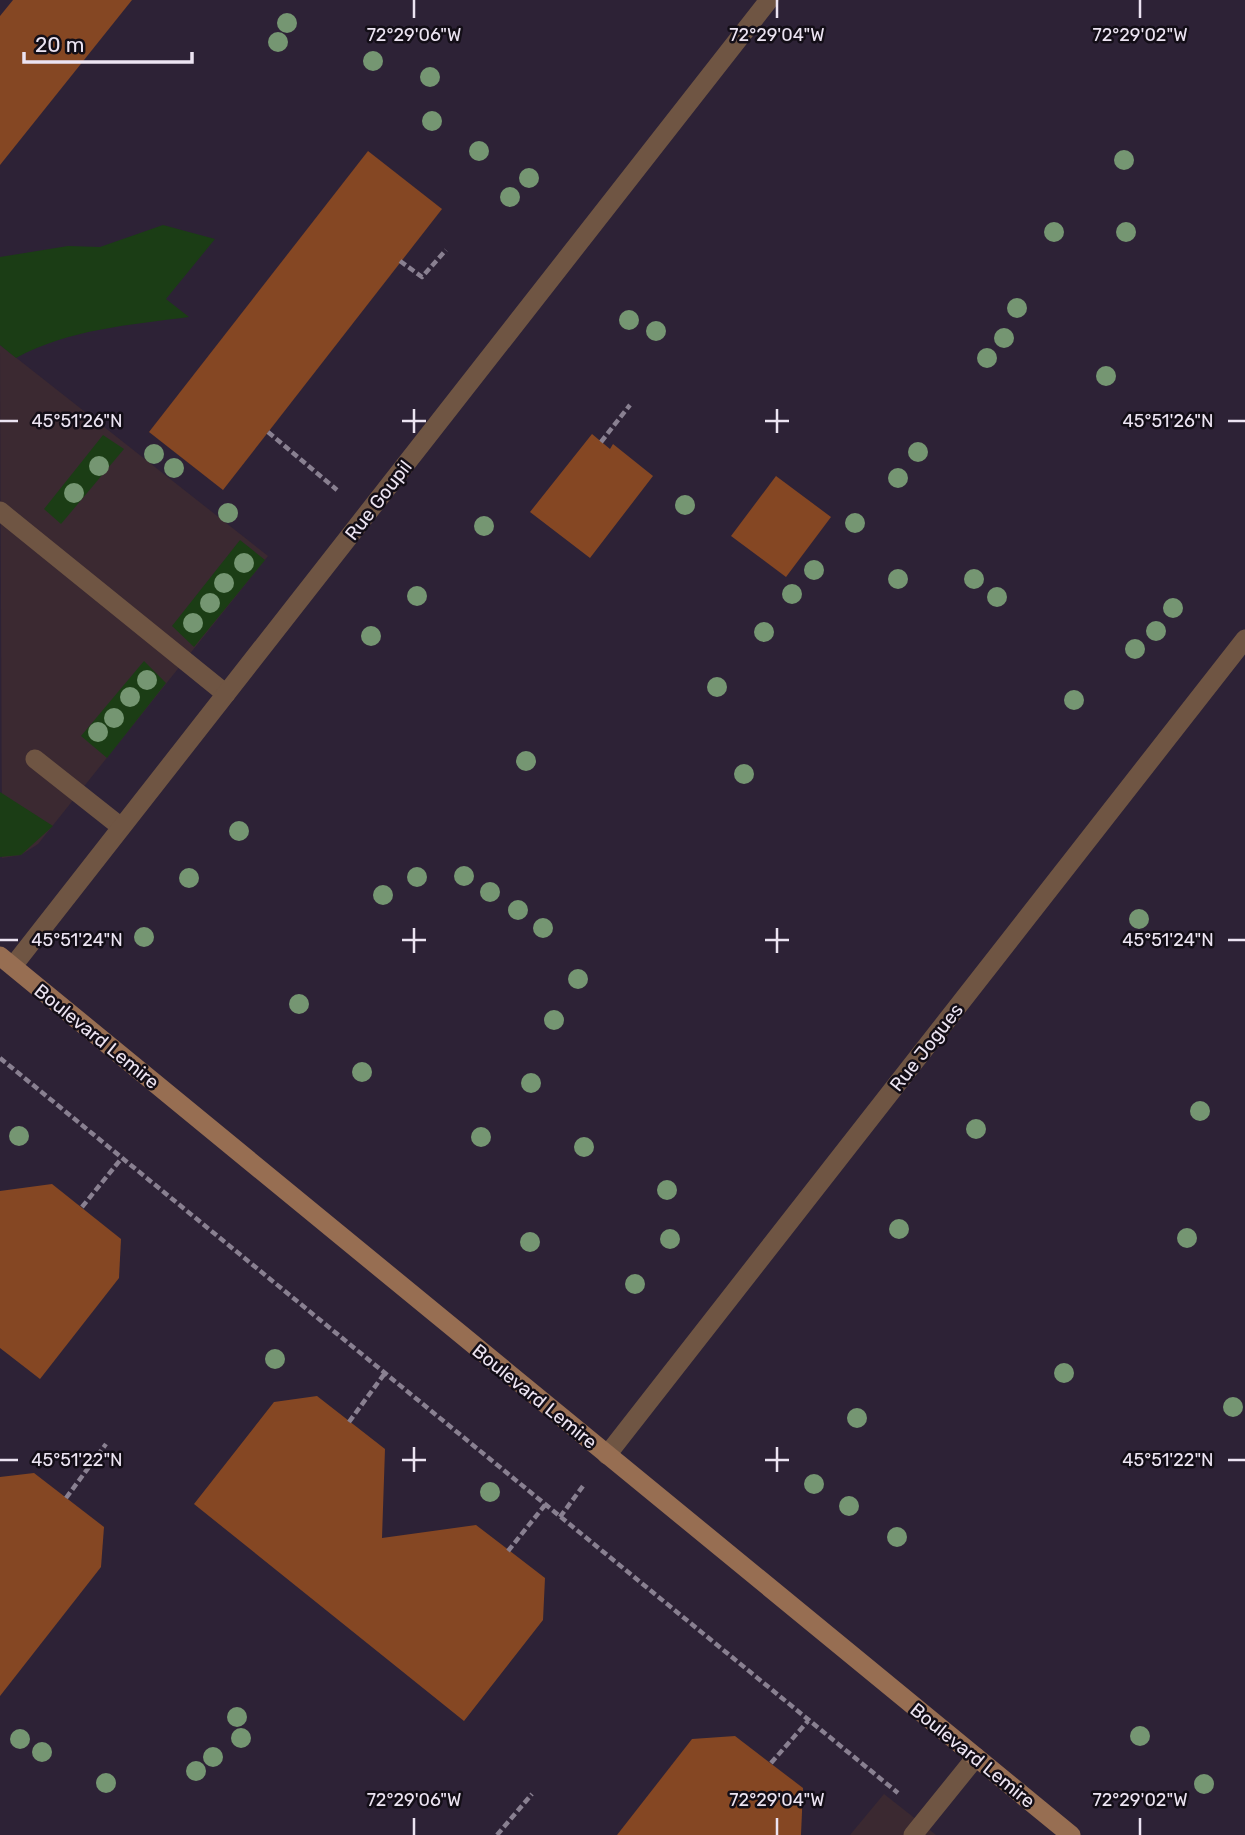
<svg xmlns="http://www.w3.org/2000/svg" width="1245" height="1835" font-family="Rubik,sans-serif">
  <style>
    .commercial { fill: #3b2931 }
    .green { fill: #1b3d15 }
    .building { fill: #854723 }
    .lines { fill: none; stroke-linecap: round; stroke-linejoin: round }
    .path { stroke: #898091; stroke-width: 4.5; stroke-dasharray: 7 3.5; stroke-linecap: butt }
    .service { stroke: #6f5543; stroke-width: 19 }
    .minor { stroke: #6f5543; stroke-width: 19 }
    .secondary { stroke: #976e52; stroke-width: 19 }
    .tree { fill: #759672 }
    .ticks { fill: none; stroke: #ece4f2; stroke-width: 2.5 }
    .labels { text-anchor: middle; stroke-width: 5; stroke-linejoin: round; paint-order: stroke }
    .street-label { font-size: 19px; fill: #ece4f2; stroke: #130e17 }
    .ticks-label { font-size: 18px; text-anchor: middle; fill: #ece4f2; stroke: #130e17; stroke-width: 5; stroke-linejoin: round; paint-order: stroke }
  </style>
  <rect width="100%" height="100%" fill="#2d2236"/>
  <!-- commercial -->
  <g class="commercial">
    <polygon points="0,345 268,556 38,844 21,855 2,858"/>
    <polygon points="884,1794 936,1835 850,1835"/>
  </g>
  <!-- green -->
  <g class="green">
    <path d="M163 225 215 239 166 299 189 317C130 325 69 329 16 358L0 345V257L68 246 100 247Z"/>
    <polygon points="103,435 124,449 61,524 44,509"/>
    <polygon points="240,540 265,560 194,647 172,626"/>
    <polygon points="144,661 166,683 107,758 81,736"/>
    <polygon points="0,792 53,826 21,855 0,857"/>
  </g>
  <!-- building -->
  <g class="building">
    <polygon points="13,0 132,0 0,165 0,16"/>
    <polygon points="368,151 442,209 223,490 149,432"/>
    <polygon points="592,434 610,449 613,444 653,476 590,558 530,512"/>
    <polygon points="776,476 831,517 786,577 731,536"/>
    <polygon points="52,1184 121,1239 119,1278 40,1379 0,1348 0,1191"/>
    <polygon points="317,1396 385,1449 382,1538 476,1525 545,1578 543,1620 464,1721 194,1504 274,1402"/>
    <polygon points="34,1473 104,1527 101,1567 0,1696 0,1477"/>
    <polygon points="735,1736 803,1788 801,1835 617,1835 692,1739"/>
  </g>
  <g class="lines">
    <!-- path -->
    <g class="path">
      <polyline points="400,261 422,277 446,250"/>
      <polyline points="268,432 337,490"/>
      <polyline points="601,442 630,405"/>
      <polyline points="0,1058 898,1793"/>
      <polyline points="82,1207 121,1159"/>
      <polyline points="349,1422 385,1373"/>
      <polyline points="66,1498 106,1444"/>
      <polyline points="560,1517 583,1486"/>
      <polyline points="508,1551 545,1505"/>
      <polyline points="771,1763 808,1721"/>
      <polyline points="497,1835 532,1794"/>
    </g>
    <!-- service -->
    <g class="service">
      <polyline points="0,511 226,694"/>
      <polyline points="35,759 121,827"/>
      <polyline points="913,1835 976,1757"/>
    </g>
    <!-- minor -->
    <g class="minor">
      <polyline points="13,966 769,0"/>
      <polyline points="607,1455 1245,639"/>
    </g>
    <!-- secondary -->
    <polyline class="secondary" points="0,956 1071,1835"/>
  </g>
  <!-- trees -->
  <g class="tree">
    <circle cx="287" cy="23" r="10"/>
    <circle cx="278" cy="42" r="10"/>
    <circle cx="373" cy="61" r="10"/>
    <circle cx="430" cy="77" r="10"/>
    <circle cx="432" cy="121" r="10"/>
    <circle cx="479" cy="151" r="10"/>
    <circle cx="1124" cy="160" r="10"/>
    <circle cx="529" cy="178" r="10"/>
    <circle cx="510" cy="197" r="10"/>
    <circle cx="1054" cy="232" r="10"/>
    <circle cx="1126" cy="232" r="10"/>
    <circle cx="1017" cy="308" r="10"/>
    <circle cx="629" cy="320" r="10"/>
    <circle cx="656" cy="331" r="10"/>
    <circle cx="1004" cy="338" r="10"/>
    <circle cx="987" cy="358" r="10"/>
    <circle cx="1106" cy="376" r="10"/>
    <circle cx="918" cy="452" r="10"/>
    <circle cx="154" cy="454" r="10"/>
    <circle cx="99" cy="466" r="10"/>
    <circle cx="174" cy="468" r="10"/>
    <circle cx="898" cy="478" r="10"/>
    <circle cx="74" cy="493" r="10"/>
    <circle cx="685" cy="505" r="10"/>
    <circle cx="228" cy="513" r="10"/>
    <circle cx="855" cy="523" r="10"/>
    <circle cx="484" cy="526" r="10"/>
    <circle cx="244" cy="563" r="10"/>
    <circle cx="814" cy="570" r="10"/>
    <circle cx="898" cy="579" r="10"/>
    <circle cx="974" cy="579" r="10"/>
    <circle cx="224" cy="583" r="10"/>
    <circle cx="792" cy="594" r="10"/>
    <circle cx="417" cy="596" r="10"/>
    <circle cx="997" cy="597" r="10"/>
    <circle cx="210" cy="603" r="10"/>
    <circle cx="1173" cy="608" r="10"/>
    <circle cx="193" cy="623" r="10"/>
    <circle cx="1156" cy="631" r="10"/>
    <circle cx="764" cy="632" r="10"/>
    <circle cx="371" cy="636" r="10"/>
    <circle cx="1135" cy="649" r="10"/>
    <circle cx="147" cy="680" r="10"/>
    <circle cx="717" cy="687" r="10"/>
    <circle cx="130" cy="697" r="10"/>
    <circle cx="1074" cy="700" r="10"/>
    <circle cx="114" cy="718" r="10"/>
    <circle cx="98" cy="732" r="10"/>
    <circle cx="526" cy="761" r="10"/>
    <circle cx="744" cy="774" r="10"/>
    <circle cx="239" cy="831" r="10"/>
    <circle cx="464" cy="876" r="10"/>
    <circle cx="417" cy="877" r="10"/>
    <circle cx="189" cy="878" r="10"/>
    <circle cx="490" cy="892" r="10"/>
    <circle cx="383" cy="895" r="10"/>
    <circle cx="518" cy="910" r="10"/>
    <circle cx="1139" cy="919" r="10"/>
    <circle cx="543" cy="928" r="10"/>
    <circle cx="144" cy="937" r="10"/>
    <circle cx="578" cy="979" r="10"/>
    <circle cx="299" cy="1004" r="10"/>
    <circle cx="554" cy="1020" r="10"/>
    <circle cx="362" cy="1072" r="10"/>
    <circle cx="531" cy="1083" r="10"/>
    <circle cx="1200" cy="1111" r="10"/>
    <circle cx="976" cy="1129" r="10"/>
    <circle cx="19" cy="1136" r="10"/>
    <circle cx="481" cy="1137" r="10"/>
    <circle cx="584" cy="1147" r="10"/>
    <circle cx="667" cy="1190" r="10"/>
    <circle cx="899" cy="1229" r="10"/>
    <circle cx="1187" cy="1238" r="10"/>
    <circle cx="670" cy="1239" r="10"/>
    <circle cx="530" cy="1242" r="10"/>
    <circle cx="635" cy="1284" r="10"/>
    <circle cx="275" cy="1359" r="10"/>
    <circle cx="1064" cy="1373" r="10"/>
    <circle cx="1233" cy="1407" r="10"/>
    <circle cx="857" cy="1418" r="10"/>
    <circle cx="814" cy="1484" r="10"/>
    <circle cx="490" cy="1492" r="10"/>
    <circle cx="849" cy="1506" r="10"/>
    <circle cx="897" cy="1537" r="10"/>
    <circle cx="237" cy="1717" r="10"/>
    <circle cx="1140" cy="1736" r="10"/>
    <circle cx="241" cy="1738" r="10"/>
    <circle cx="20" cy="1739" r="10"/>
    <circle cx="42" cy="1752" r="10"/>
    <circle cx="213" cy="1757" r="10"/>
    <circle cx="196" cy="1771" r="10"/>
    <circle cx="106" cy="1783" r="10"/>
    <circle cx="1204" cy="1784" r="10"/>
  </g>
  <!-- ticks -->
  <path class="ticks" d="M414 0V18M777 0V18M1140 0V18M414 409V433M777 409V433M0 421H18M402 421H426M765 421H789M1228 421H1245M414 928V953M777 928V953M0 940H18M402 940H426M765 940H789M1228 940H1245M414 1447V1472M777 1447V1472M0 1460H18M402 1460H426M765 1460H789M1228 1460H1245M414 1818V1835M777 1818V1835M1140 1818V1835"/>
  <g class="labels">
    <!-- street labels -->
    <g class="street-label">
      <text transform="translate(378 500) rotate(-52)" y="7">Rue Goupil</text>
      <text transform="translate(97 1036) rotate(39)" y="7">Boulevard Lemire</text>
      <text transform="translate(926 1047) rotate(-52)" y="7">Rue Jogues</text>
      <text transform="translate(535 1396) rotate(39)" y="7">Boulevard Lemire</text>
      <text transform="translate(973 1755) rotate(39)" y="7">Boulevard Lemire</text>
    </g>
  </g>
  <g class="ticks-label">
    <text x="414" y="41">72°29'06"W</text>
    <text x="777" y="41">72°29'04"W</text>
    <text x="1140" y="41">72°29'02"W</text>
    <text x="77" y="427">45°51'26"N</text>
    <text x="1168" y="427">45°51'26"N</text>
    <text x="77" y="946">45°51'24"N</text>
    <text x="1168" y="946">45°51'24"N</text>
    <text x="77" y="1466">45°51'22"N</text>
    <text x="1168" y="1466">45°51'22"N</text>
    <text x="414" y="1806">72°29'06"W</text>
    <text x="777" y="1806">72°29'04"W</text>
    <text x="1140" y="1806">72°29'02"W</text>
  </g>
  <!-- scale -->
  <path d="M24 52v10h168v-10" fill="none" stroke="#ece4f2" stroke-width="3.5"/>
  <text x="35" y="52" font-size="21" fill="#ece4f2" stroke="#130e17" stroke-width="5" paint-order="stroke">20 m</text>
</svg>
